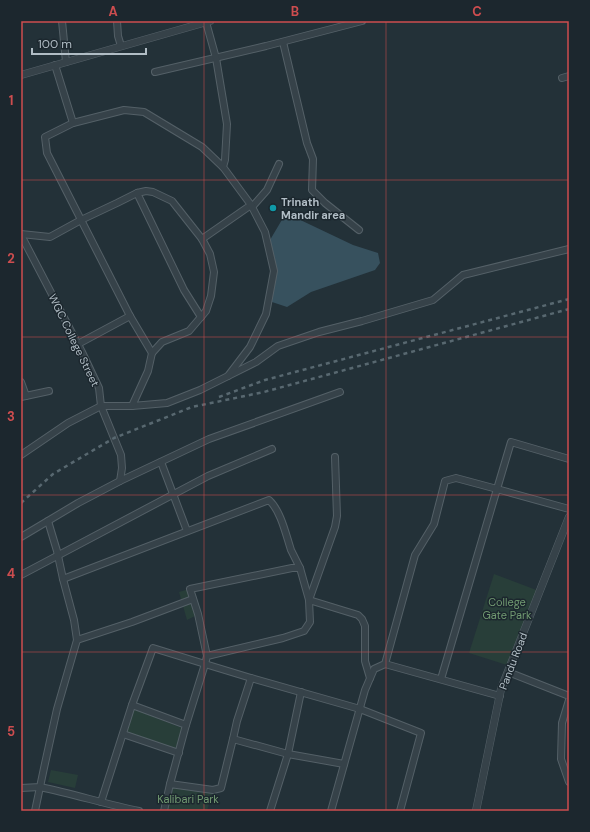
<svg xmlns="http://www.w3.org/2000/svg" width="590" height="832" font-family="'DM Sans',sans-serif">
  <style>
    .green { fill: #283e39 }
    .water { fill: #37515e }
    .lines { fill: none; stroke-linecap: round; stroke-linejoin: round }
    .minor-casing { stroke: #546067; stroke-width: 8 }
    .tertiary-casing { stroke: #546067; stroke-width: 8 }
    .minor { stroke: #364249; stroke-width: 6 }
    .tertiary { stroke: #364249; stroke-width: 7 }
    .rail { stroke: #586870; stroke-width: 2.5; stroke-dasharray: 4 4; stroke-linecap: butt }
    .grid { fill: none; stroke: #cd4d4f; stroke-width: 1; stroke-opacity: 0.55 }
    .culture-dot { fill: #0f9aa8; stroke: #1c272e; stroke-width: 1.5 }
    .labels { text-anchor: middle; stroke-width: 3; stroke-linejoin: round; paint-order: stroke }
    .poi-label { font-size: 11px; font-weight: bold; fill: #b1bdc5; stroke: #1c272e; text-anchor: start }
    .street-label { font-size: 11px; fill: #b1bdc5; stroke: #1c272e }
    .park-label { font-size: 11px; fill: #719a71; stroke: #1c272e }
    .neatline { fill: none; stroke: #cd4d4f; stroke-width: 1.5 }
    .grid-label { font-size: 13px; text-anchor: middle; font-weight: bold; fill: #cd4d4f }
  </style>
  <rect width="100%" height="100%" fill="#233138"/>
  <!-- green -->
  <g class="green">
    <polygon points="494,574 539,591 510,666 469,653"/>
    <polygon points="189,589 197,615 187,620 179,592"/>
    <polygon points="133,709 182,728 176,748 127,732"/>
    <polygon points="51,770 78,775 75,788 48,782"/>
    <polygon points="170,786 213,790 207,811 164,811"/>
  </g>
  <!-- water -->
  <polygon class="water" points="292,216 353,245 378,253 380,263 375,270 311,292 287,307 272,302 273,271 270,240 283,218"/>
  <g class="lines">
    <defs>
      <g id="minor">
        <polyline points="62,21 66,62"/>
        <polyline points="117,21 118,36 121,46"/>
        <polyline points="283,42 307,143 313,159 312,190 325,203 359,230"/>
        <polyline points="55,65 73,123"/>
        <polyline points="155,72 266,46 362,21"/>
        <polyline points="562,78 569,76"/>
        <polyline points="137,193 184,290 201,317"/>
        <polyline points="252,207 267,190 279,164"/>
        <polyline points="21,234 50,237 81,220 117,203 137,193 146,191 153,192 172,201 202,239 251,205 223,167 225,160 227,124 216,58 206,22"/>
        <polyline points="21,235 82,352 99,388 101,406 121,455 122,468 120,481 78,503 21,537"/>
        <polyline points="78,344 130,316"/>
        <polyline points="152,353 130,316 47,153 45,137 73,123 124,110 144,112 202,147 223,167"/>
        <polyline points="228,376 256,362 278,346 319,332 362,321 433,300 463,275 569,249"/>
        <polyline points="21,382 26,396"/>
        <polyline points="21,397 49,391"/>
        <polyline points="132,406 167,403 200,390 228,376 250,347 266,314 274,271 265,232 251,205"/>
        <polyline points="21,455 68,423 101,406 132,406 148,371 152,353 162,342 189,331 206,311 211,296 214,272 210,254 202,239"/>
        <polyline points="335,457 337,516 335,527 309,600 358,615 362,619 365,626 365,661 370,678"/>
        <polyline points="569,459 511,442 497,489 569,509"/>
        <polyline points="161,462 187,531"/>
        <polyline points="120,481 209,439 340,392"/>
        <polyline points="21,575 208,476 272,449"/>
        <path d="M63 579 269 500C281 511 286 535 291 550 294 556 297 562 300 568"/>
        <polyline points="77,640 132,622 193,599"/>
        <polyline points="385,664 500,696"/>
        <polyline points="508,672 569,696"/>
        <polyline points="569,700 562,723 561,759 569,782"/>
        <polyline points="132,705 153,648 205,664 207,656 198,614 190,589 292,568 300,568 309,600 310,622 304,631 283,638 207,656"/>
        <polyline points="186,725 205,664 251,678"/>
        <polyline points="123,734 179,753"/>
        <polyline points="233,739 237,721 251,678 360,709 421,733 400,811"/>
        <polyline points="21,788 40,787 44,768 57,709 77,640 74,620 63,579 57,551 48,521"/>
        <polyline points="101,802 132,705 186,725 170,784"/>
        <path d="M35 811 40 787C73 794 106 804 139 811"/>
        <polyline points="164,811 170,784 213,790 221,788 233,739 288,754 344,764"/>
        <polyline points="270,811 288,754 301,692"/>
        <polyline points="331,811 365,690 374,669 385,664 415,555 434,524 445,481 456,478 497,489 441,679"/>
      </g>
      <g id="tertiary">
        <polyline points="21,75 210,21"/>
        <polyline points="476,811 501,689 569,517"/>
      </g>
    </defs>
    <!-- minor casing -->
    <use href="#minor" class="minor-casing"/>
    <!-- tertiary casing -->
    <use href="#tertiary" class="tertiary-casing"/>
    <!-- minor -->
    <use href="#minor" class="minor"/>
    <!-- tertiary -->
    <use href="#tertiary" class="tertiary"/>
    <!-- rail -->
    <g class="rail">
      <polyline points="219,397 265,380 569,299"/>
      <polyline points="21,503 53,474 114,438 192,407 264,392 569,309"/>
    </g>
  </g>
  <!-- grid -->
  <path class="grid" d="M204 21V811M386 21V811M21 180H569M21 337H569M21 495H569M21 652H569"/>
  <!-- markers -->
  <circle class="culture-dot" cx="273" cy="208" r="4"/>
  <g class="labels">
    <!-- poi labels -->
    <g class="poi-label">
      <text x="281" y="206">Trinath<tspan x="281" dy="13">Mandir area</tspan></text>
    </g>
    <!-- street labels -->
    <g class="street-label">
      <text transform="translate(74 340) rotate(64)" y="4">WGC College Street</text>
      <text transform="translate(513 661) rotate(-69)" y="4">Pandu Road</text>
    </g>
    <!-- park labels -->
    <g class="park-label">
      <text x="507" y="606">College<tspan x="507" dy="13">Gate Park</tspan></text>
      <text x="188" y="803">Kalibari Park</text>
    </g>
  </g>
  <!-- border -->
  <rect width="590" height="832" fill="none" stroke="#1c272e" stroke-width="44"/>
  <!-- scale -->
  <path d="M32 48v6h114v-6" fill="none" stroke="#b1bdc5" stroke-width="2"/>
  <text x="38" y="48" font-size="12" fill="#b1bdc5" stroke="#1c272e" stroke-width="3" paint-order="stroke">100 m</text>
  <rect x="22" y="22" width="546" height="788" class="neatline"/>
  <g class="grid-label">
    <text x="113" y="16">A</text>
    <text x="295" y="16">B</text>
    <text x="477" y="16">C</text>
    <text x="11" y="105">1</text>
    <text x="11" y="263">2</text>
    <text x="11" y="421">3</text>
    <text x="11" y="578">4</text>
    <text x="11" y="736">5</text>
  </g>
</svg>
